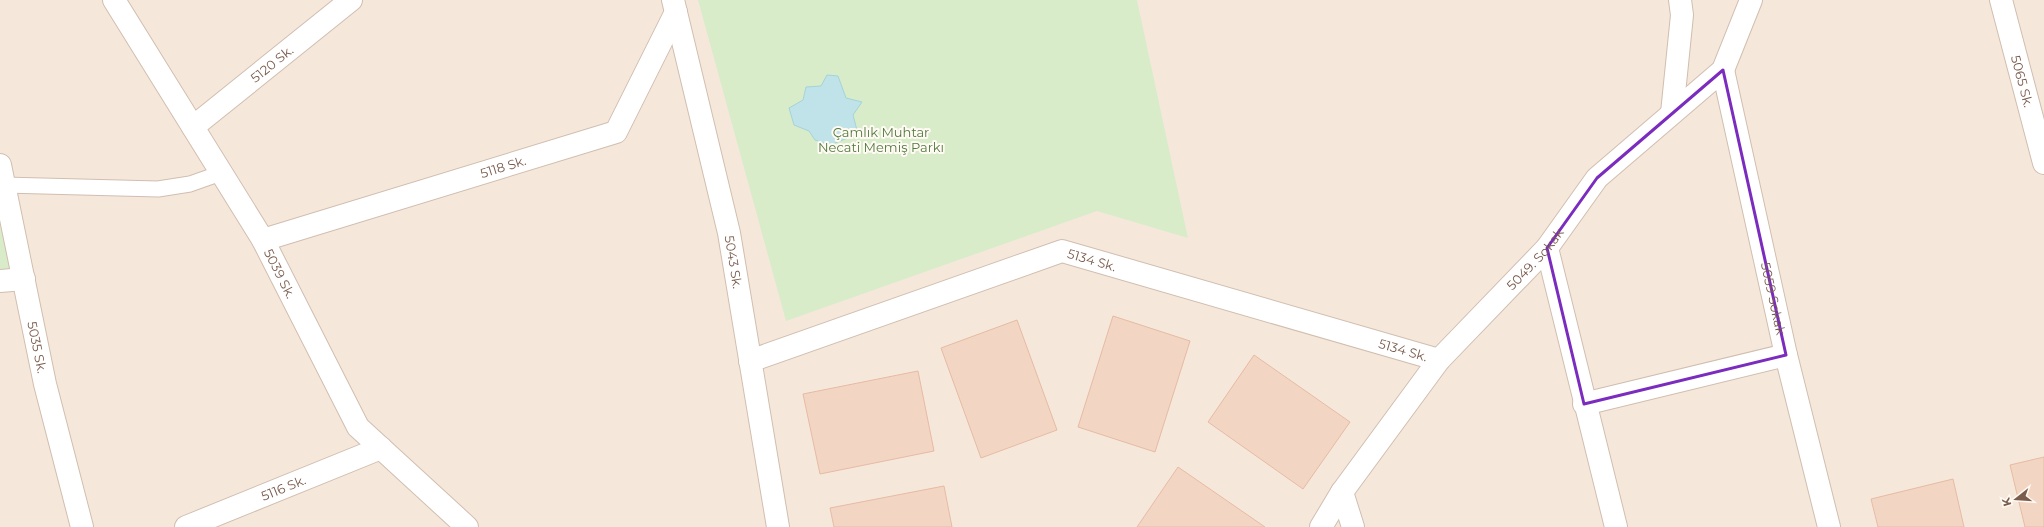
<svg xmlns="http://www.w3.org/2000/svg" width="2044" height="527" font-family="Montserrat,sans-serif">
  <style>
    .residential { fill: #f5e8da }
    .green { fill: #d8ecc9 }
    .water { fill: #bfe3e8; stroke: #a5d3da }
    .building { fill: #f3d5c3; stroke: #e6bba3 }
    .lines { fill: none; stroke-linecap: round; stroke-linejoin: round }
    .service-casing { stroke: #d1beb0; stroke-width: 17 }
    .minor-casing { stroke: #d1beb0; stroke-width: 24 }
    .service { stroke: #fff; stroke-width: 15 }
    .minor { stroke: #fff; stroke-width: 22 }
    .marked { fill: none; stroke: #7b2cbf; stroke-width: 3; stroke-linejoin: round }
    .labels { text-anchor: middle; stroke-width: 4; stroke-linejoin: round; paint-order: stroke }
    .street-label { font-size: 13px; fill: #7a5c4d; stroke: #fffaf3 }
    .park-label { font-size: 13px; fill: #537a41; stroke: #fffaf3 }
  </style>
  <rect width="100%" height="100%" fill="#fdf6ec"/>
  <!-- residential -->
  <rect class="residential" x="0" y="0" width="2044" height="527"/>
  <!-- green -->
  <g class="green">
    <polygon points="698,0 1137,0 1188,238 1097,211 786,321"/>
    <polygon points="0,165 24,279 0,281"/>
  </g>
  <!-- water -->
  <polygon class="water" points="827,75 838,76 846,98 862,102 853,115 858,134 830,145 815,140 809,131 794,125 789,108 803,100 806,87 821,86"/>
  <!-- building -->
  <g class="building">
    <polygon points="1113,316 1190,341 1155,452 1078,427"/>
    <polygon points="1017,320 1057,430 981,458 941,348"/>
    <polygon points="1254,355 1350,422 1303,489 1208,422"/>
    <polygon points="918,371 934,451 820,474 803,394"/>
    <polygon points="2044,457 2044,527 2025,527 2010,465"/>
    <polygon points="1178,467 1265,527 1137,527"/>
    <polygon points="1953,479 1964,527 1878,527 1871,499"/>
    <polygon points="944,486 952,527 834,527 830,508"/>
  </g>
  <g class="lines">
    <defs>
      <polyline id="service" points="4,185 158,189 190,184 221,173"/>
      <g id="minor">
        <path id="s1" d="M114 0 263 240 358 427 467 527"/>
        <path id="s2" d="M673 0 729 233 778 527"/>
        <path id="s3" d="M2001 0 2044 163"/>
        <path id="s4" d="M1723 70 1786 355 1829 527"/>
        <polyline points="1672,113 1682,15 1680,0"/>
        <path id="s5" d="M193 127 351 0"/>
        <path id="s6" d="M0 165 45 384 82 527"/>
        <path id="s7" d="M263 240 616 132 676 12"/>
        <polyline points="1547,248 1616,527"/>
        <polyline points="0,281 24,279"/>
        <path id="s8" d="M750 361 1062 251 1439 360"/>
        <polyline points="1584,404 1786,355"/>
        <polyline points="1342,492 1353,527"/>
        <path id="s9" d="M186 527 381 448"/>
        <path id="s10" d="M1321 527 1342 492 1439 360 1547 248 1597 178 1723 70 1751 0"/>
      </g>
    </defs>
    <!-- service casing -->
    <use href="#service" class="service-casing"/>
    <!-- minor casing -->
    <use href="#minor" class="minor-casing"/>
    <!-- service -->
    <use href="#service" class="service"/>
    <!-- minor -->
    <use href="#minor" class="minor"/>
  </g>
  <!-- marked area -->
  <path class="marked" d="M1723 70 1786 355 1584 404 1547 248 1597 178Z"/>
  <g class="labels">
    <!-- street labels -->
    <g class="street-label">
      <text dy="5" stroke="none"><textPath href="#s5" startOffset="101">5120 Sk.</textPath></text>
      <text dy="5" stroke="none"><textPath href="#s3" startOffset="84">5065 Sk.</textPath></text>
      <text dy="5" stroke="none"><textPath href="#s7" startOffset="251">5118 Sk.</textPath></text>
      <text dy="5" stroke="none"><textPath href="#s10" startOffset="344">5049. Sokak</textPath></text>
      <text dy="5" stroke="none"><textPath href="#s8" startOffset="362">5134 Sk.</textPath></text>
      <text dy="5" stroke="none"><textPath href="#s2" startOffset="269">5043 Sk.</textPath></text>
      <text dy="5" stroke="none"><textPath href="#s1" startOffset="320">5039 Sk.</textPath></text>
      <text dy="5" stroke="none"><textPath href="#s4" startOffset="234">5059 Sokak</textPath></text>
      <text dy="5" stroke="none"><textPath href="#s6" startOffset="186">5035 Sk.</textPath></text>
      <text dy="5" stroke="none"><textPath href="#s8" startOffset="686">5134 Sk.</textPath></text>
      <text dy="5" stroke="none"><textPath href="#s9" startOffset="105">5116 Sk.</textPath></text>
    </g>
    <!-- park labels -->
    <g class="park-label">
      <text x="881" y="137">Çamlık Muhtar<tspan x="881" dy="15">Necati Memiş Parkı</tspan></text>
    </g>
  </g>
  <!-- north arrow -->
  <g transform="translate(2016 499) rotate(253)" stroke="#fffaf3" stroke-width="3" paint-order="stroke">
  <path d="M0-3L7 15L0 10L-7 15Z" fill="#7a5c4d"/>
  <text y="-6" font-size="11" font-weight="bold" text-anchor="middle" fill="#7a5c4d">K</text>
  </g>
</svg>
